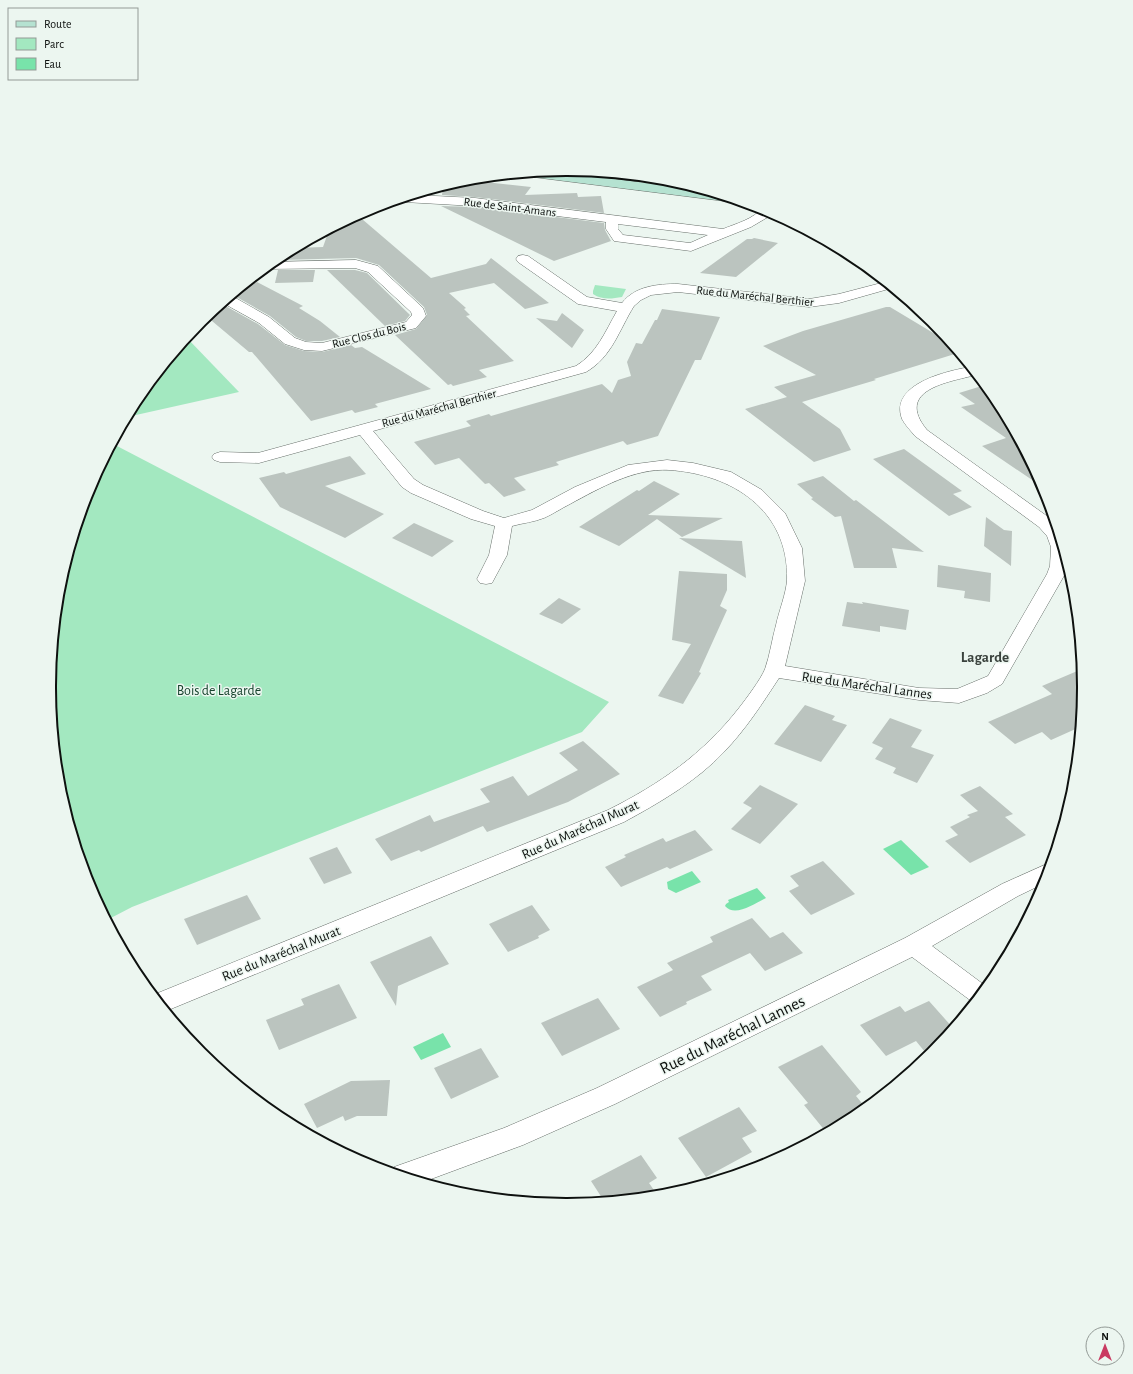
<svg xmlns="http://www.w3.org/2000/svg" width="1133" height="1374" font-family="'Alegreya Sans',sans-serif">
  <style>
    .green { fill: #a3e8c0 }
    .water { fill: #78e3aa }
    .building { fill: #bbc4bf }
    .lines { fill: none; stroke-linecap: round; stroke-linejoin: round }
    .minor-casing { stroke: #68706b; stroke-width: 1 }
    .secondary-casing { stroke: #68706b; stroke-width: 1 }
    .minor { fill: #fff; fill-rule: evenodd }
    .secondary { fill: #b5e2d1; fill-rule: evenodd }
    .labels { text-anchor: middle; stroke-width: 3; stroke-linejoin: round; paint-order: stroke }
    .far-street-label { font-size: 12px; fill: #0e110f; stroke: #ecf6f0 }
    .street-label { font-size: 14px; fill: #0e110f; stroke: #ecf6f0 }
    .park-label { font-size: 14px; fill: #18452f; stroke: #ecf6f0 }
    .neighbourhood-label { font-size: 15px; font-weight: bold; fill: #3a423d; stroke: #ecf6f0 }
    .near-street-label { font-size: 17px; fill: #0e110f; stroke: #ecf6f0 }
    .rim { fill: none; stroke: #0e110f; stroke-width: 2 }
  </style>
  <rect width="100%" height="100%" fill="#ecf6f0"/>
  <!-- green -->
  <g class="green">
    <path d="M595 285 626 289 622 297C611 299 602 300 593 294V291Z"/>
    <polygon points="187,338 239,392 127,417 136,399"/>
    <polygon points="112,444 117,446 609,702 582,732 132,907 107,920 88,885 59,788 49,687 59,586 88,489"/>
  </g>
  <!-- water -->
  <g class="water">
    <polygon points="901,840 929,867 911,875 883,849"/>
    <polygon points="692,871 701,882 676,893 668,889 667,882"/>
    <path d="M757 888 766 898C755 903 735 918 725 906L726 904 729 902 728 900Z"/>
    <polygon points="443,1033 451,1047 421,1060 413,1047"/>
  </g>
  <!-- building -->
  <g class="building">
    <polygon points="476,181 531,187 525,195 577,193 578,197 601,196 604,213 475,197 442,195 443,186 459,182"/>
    <polygon points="441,206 475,207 604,223 605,230 611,241 554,261"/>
    <polygon points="362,219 431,278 486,264 491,258 549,303 525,309 494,283 449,293 466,308 464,309 470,315 466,316 514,361 479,370 487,377 453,386 451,384 448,385 395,335 416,329 427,315 424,307 379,265 356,258 280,260 281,256 295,248 323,247 329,230 348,220"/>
    <polygon points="754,238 778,243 736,277 700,273 747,239 752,239"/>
    <polygon points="278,270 315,270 313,282 275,283"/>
    <polygon points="327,270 355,270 367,273 410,315 405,321 385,326"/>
    <polygon points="250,281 255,283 257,282 303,306 299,308 320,321 340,337 322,341 306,341 296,337 270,316 233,295"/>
    <polygon points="222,304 258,324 285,345 304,351 322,352 351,345 355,348 362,347 431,389 375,404 378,407 355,413 352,410 311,421 252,352 249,352 212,321 212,312"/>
    <polygon points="886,307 890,307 950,343 958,353 874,379 876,380 802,402 840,429 851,450 814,462 745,409 787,397 774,387 816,375 763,346 803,331"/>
    <polygon points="662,309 720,317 701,360 695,360 658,436 627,445 623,441 556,462 559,465 514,478 526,490 504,497 489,483 485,484 459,458 435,465 414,442 471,426 466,421 489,414 491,416 602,384 612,393 618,380 631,376 627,362 636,343 642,344 655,320 657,320"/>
    <polygon points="562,313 584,330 572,348 536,318 557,321"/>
    <polygon points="985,385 997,400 1044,488 982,446 1006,438 961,407 975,404 959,393"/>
    <polygon points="904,449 962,491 953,494 972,507 949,516 873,459"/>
    <polygon points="350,456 366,474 325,486 384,514 345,538 280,507 259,478 284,472 286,474"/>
    <polygon points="823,476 854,501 856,500 924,552 892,548 897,568 854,568 841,516 835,517 811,499 813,498 797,484"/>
    <polygon points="654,481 680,494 648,515 723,518 682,537 657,519 619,546 579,527 637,490 639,491"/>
    <polygon points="986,517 1004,530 1012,531 1011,566 984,546"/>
    <polygon points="414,523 454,541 432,557 392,538"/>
    <polygon points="679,538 742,541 746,578"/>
    <polygon points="938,565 991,573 990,602 964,598 965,591 937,587"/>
    <polygon points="679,571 727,574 727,590 720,606 727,610 699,672 701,673 683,704 658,696 691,644 672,640"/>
    <polygon points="559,598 581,609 562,624 539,614"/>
    <polygon points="847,602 863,604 862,602 909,610 906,630 880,626 880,632 842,626"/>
    <polygon points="1082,669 1084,688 1080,727 1051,740 1042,732 1015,744 988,722 1052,694 1042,686"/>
    <polygon points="805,705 835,716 832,720 847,725 821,762 774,744"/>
    <polygon points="890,718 922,730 911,747 934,755 917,783 893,773 896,768 875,759 883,748 872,743"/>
    <polygon points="583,741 620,774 568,802 487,832 483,826 421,852 419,850 391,861 375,839 430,815 434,822 490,802 480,789 513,776 528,796 578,770 559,753"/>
    <polygon points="760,785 798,804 760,844 731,829 752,808 743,803"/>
    <polygon points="980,786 1013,814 1005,817 1026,835 970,863 945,841 958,835 950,827 970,817 967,815 978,811 960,795"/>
    <polygon points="695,830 713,850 670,869 667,867 621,887 605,867 626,857 624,855 663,838 666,842"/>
    <polygon points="337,847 352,873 324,884 309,858"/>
    <polygon points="823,861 855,894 811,915 789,891 799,886 790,876"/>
    <polygon points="247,895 261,919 197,945 184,919"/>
    <polygon points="532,905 550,930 538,936 539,938 508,952 489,924"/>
    <polygon points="752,918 770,938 783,932 803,953 765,971 750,953 701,976 712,990 686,1002 687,1004 660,1017 637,987 673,970 667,963 713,942 710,937"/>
    <polygon points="431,936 449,964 398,986 396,1006 370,962"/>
    <polygon points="339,984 357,1018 279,1050 266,1020 304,1005 301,999"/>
    <polygon points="598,998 620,1029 562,1056 541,1023"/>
    <polygon points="929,1001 953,1028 938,1046 925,1052 916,1041 886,1056 860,1025 900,1006 905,1012"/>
    <polygon points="822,1045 861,1092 856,1096 866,1108 854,1117 826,1132 804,1105 808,1103 778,1067"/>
    <polygon points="481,1048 499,1077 451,1099 434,1068"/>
    <polygon points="390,1080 387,1116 357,1116 345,1121 343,1116 317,1128 304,1104 351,1081"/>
    <polygon points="739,1107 757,1131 742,1138 752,1152 706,1177 678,1138"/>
    <polygon points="641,1155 657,1178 649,1183 658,1196 604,1201 591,1181"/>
  </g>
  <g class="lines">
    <defs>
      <g id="minor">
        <polygon points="644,177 656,178 646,190 638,190 636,187"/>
        <path d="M415 195 475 198 723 229C735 224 754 219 762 208L771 213 768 217 751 227 691 251 614 241 606 229V222L475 206 404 202 399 200ZM618 224 708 235 690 243 623 235 618 229Z"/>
        <path d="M523 255 528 256 587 297 622 303C635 286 658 284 678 284L809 299 839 294 885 282 892 288 839 303 809 307 678 292 651 295 641 300 634 306C619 330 612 357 586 372L373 431 414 479 423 485 483 511 504 518 532 510 575 487 628 465 667 460 693 463 731 472 762 490 785 513 802 548 805 581 785 666 919 688 957 689 988 676 1047 574 1050 566 1051 547 1047 536 1039 527 915 436C911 431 905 425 902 419 889 384 947 371 970 367L976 375C948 382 894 390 927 430L1051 519 1055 524 1068 566 1065 574 1002 684 987 693 959 703 919 700 779 678C762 704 746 729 724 752 697 781 659 803 624 822L166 1011 153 995 608 810C660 784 703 754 739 708 746 699 761 679 765 669 770 655 772 639 776 625 779 611 786 594 787 580 789 510 732 474 669 470 634 468 600 488 570 504 562 508 553 514 544 518 534 522 523 523 512 526L507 555 492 583 486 584 480 583 477 579 489 555 495 526 471 519 411 493 402 487 360 435 259 463 220 462 214 460 212 457 214 454 220 452 258 453 576 366C597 353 605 332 617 311L578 304 518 262 516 259 518 256Z"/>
        <polygon points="356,260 378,266 423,308 426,316 416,328 322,351 304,350 285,344 259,323 223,303 232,296 269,317 295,338 306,342 322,343 406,322 412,315 411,312 368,272 355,268 264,269 273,262"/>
        <polygon points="1049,863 1051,863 1045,883 1018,896 932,946 987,987 974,1003 912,957 615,1104 523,1145 423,1182 392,1172 394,1167 504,1128 597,1088 905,938 1002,884"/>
      </g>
      <polygon id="secondary" points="550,171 703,190 730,198 724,201 533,177 528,176 527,173"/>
    </defs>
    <!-- minor casing -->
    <use href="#minor" class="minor-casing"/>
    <!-- secondary casing -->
    <use href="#secondary" class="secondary-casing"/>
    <!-- minor -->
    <use href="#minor" class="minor"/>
    <!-- secondary -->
    <use href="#secondary" class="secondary"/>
  </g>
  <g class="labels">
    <!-- far-street labels -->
    <g class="far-street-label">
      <text transform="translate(510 207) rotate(7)" y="4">Rue de Saint-Amans</text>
      <text transform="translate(755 296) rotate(6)" y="4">Rue du Maréchal Berthier</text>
      <text transform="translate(369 335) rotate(-14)" y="4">Rue Clos du Bois</text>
      <text transform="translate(439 408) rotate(-15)" y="4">Rue du Maréchal Berthier</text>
    </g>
    <!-- street labels -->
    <g class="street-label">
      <text transform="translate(867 685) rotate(8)" y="5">Rue du Maréchal Lannes</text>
      <text transform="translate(580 829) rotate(-24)" y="5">Rue du Maréchal Murat</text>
      <text transform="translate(281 953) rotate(-22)" y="5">Rue du Maréchal Murat</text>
    </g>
    <!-- park labels -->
    <g class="park-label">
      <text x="219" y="695">Bois de Lagarde</text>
    </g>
    <!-- neighbourhood labels -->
    <g class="neighbourhood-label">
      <text x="985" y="662">Lagarde</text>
    </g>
    <!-- near-street labels -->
    <g class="near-street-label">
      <text transform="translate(732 1034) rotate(-26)" y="6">Rue du Maréchal Lannes</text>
    </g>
  </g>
  <!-- crop -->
  <path d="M0 0H1133V1374H0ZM566 176H567A510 510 0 0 1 1077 686V688A510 510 0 0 1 567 1198H566A510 510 0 0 1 56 688V686A510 510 0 0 1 566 176Z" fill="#ecf6f0" fill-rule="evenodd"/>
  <path class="rim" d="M566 176H567A510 510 0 0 1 1077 686V688A510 510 0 0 1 567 1198H566A510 510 0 0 1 56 688V686A510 510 0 0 1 566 176Z"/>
  <!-- legend -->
  <rect x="8" y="8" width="130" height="72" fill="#ecf6f0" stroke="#939a96"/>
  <rect x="16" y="21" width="20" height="6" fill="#b5e2d1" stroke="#939a96"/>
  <text x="44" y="28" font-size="12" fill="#0e110f">Route</text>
  <rect x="16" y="38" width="20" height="12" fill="#a3e8c0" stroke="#939a96"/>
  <text x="44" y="48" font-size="12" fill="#0e110f">Parc</text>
  <rect x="16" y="58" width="20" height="12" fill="#78e3aa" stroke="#939a96"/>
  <text x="44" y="68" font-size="12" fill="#0e110f">Eau</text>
  <!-- north arrow -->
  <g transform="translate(1105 1346)"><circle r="19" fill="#ecf6f0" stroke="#939a96"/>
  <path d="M0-3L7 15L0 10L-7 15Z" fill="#c93a61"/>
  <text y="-6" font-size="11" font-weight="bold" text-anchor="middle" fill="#0e110f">N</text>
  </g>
</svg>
